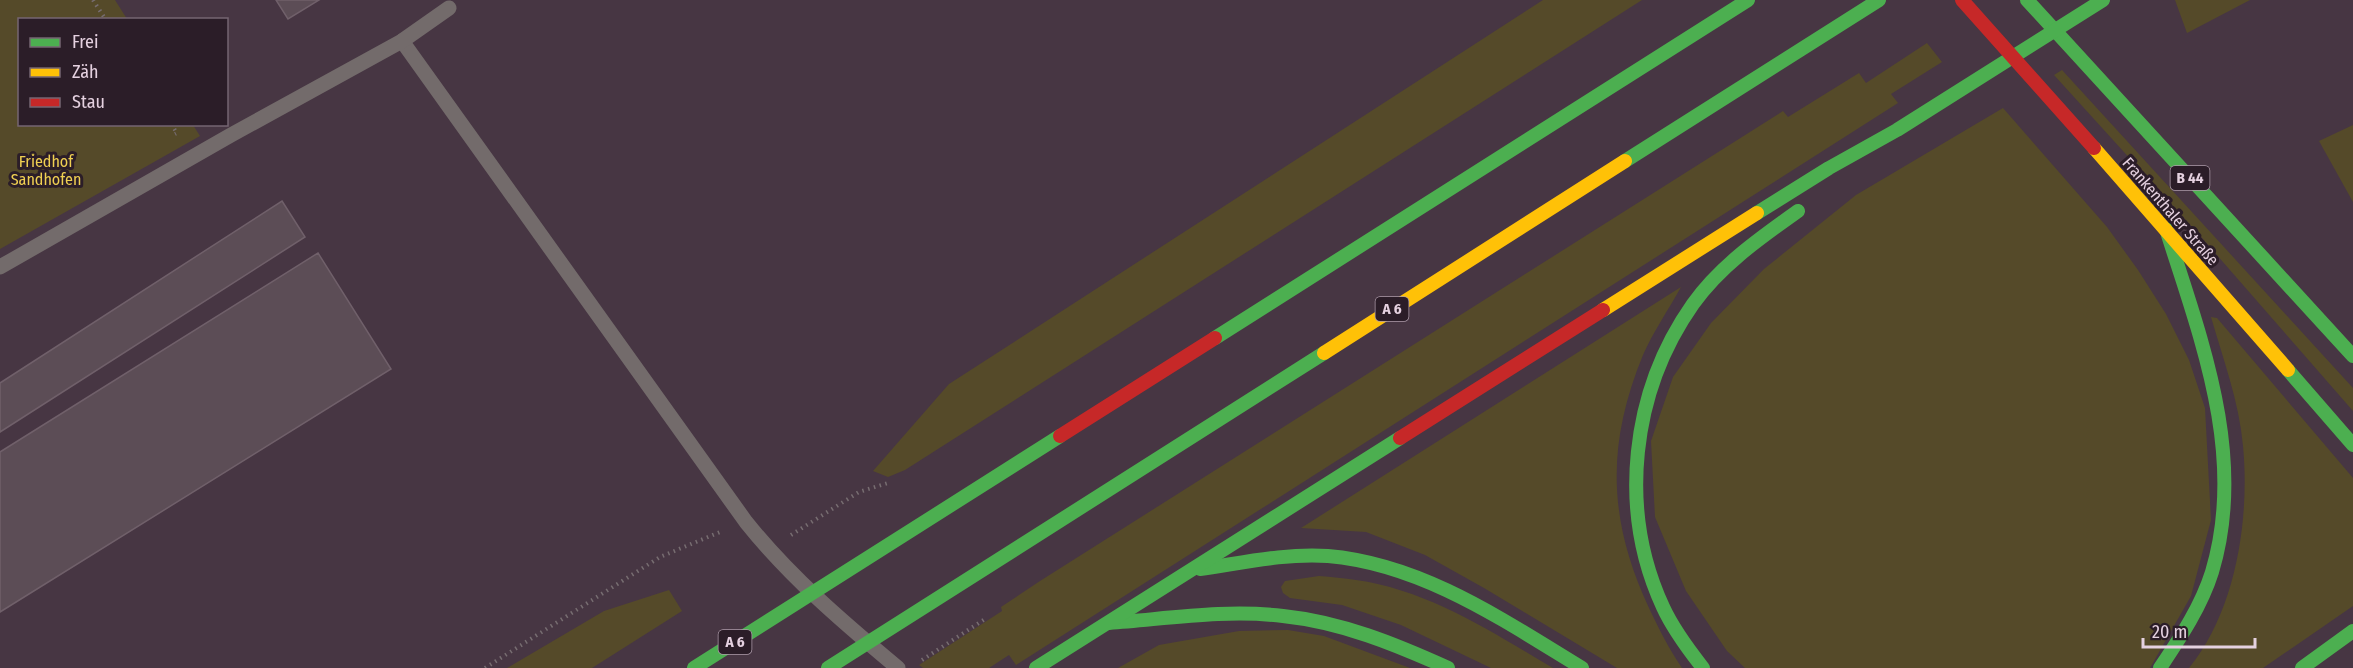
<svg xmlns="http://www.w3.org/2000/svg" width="2353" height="668" font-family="'Fira Sans Condensed',sans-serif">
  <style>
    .green { fill: #554a29 }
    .building { fill: #5c4d56; stroke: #70606a; stroke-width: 1.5 }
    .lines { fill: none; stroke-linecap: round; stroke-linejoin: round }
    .path { stroke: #776d71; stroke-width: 4; stroke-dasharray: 1.5 4.5; stroke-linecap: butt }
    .lane { stroke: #736b6b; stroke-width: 15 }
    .fast { stroke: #4caf50; stroke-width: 14 }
    .slow { stroke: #ffc107; stroke-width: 14 }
    .jam { stroke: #c62828; stroke-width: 14 }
    .labels { text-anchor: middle; stroke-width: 6; stroke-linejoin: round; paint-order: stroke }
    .shield { fill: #2b1d28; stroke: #ad9ba9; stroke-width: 1.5 }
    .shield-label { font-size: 15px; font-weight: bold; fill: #e5d1e0 }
    .park-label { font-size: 16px; fill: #f0d052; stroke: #2b1d28 }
    .street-label { font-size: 16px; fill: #e5d1e0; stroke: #2b1d28 }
  </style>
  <rect width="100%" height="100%" fill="#473643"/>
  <!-- green -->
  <g class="green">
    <polygon points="0,0 115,0 127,19 20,20 20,124 193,125 200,136 0,249"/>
    <polygon points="1543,0 1642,0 905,470 888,477 873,471 949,384"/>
    <polygon points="2175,0 2250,0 2187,33"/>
    <polygon points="1927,43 1942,62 1891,94 1898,103 1016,665 1009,655 989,668 923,668 919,665 1002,611 1001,607 1040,581 1783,111 1788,117 1859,73 1866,83"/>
    <polygon points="2062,70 2353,388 2353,411 2202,238 2054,75"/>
    <polygon points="2003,108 2107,227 2138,270 2166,314 2189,360 2205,408 2211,520 2191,596 2150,668 1745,668 1727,651 1686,591 1655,517 1651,441 1673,377 1711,323 1764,269 1856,195"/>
    <polygon points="2353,125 2353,202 2319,141"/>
    <path d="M1681 287C1669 309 1653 332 1643 355 1606 445 1608 520 1649 608 1659 629 1669 649 1682 668H1617L1484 588 1425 555 1366 532 1301 528Z"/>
    <path d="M2211 317 2217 318 2353 478V606L2263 668H2189C2236 611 2250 518 2243 446 2239 401 2223 359 2211 317Z"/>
    <path d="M1319 576C1332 577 1344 578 1356 580 1428 590 1492 632 1553 668H1491L1401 625 1342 605 1290 598 1283 593 1281 587 1285 581Z"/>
    <polygon points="669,590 682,611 592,668 507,668 604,611"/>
    <polygon points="1288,630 1324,636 1410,668 1118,668 1159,645 1239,631"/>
  </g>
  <!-- building -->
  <g class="building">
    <polygon points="276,0 319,0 288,19"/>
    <polygon points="282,201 305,237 0,432 0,383"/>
    <polygon points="318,253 391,369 0,612 0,452"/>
  </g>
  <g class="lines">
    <!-- path -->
    <g class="path">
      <polyline points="93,0 106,20"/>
      <polyline points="171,124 177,133 175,134"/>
      <polyline points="791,535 859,492 891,482"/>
      <polyline points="922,660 985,619"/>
      <polyline points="485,668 660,557 720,532"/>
    </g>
    <!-- lane -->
    <g class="lane">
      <path d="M402 41 746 522C790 577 844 623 898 668"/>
      <polyline points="0,267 231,135 402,41 449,8"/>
    </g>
    <!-- fast -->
    <g class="fast">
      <polyline points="2027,0 2353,356"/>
      <polyline points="1625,161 1879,0"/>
      <polyline points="1757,213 1829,168 1897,130 2103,0"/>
      <polyline points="1215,338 1748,0"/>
      <polyline points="2288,370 2353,445"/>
      <path d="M1200 569C1242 563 1285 553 1328 556 1422 564 1503 620 1582 668"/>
      <path d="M1109 623C1166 619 1225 609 1283 616 1341 622 1395 644 1448 668"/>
      <polyline points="694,668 1060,436"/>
      <polyline points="828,668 1324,353"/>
      <polyline points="1036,668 1400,438"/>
      <path d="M1703 668C1688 649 1673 629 1663 607 1618 510 1631 392 1693 304 1720 266 1760 238 1798 211"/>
      <path d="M2160 668C2180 638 2201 607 2212 572 2247 456 2201 339 2166 229"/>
      <polyline points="2302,668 2353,631"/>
    </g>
    <!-- slow -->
    <g class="slow">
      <polyline points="2094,148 2288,370"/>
      <polyline points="1603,310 1757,213"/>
      <polyline points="1324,353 1625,161"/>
    </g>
    <!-- jam -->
    <g class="jam">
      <polyline points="1962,0 2094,148"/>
      <polyline points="1060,436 1215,338"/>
      <polyline points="1400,438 1603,310"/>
    </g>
  </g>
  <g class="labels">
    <!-- shield labels -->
    <g class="shield">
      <rect x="2170.5" y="166" width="39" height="24" rx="4.5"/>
      <rect x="1375.5" y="297" width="33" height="24" rx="4.5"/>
      <rect x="718.5" y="630" width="33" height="24" rx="4.5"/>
    </g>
    <g class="shield-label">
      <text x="2190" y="183">B 44</text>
      <text x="1392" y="314">A 6</text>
      <text x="735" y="647">A 6</text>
    </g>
    <!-- park labels -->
    <g class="park-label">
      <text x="46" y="167">Friedhof<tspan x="46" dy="18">Sandhofen</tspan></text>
    </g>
    <!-- street labels -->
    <g class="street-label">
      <text transform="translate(2171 211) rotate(49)" y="6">Frankenthaler Straße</text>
    </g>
  </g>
  <!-- legend -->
  <rect x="18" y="18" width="210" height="108" fill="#2b1d28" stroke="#756572" stroke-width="1.5"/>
  <rect x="30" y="38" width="30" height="9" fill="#4caf50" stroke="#756572" stroke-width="1.5"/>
  <text x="72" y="48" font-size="18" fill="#e5d1e0">Frei</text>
  <rect x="30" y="68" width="30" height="9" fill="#ffc107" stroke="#756572" stroke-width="1.5"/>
  <text x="72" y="78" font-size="18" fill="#e5d1e0">Zäh</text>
  <rect x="30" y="98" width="30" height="9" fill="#c62828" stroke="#756572" stroke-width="1.5"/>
  <text x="72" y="108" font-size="18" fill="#e5d1e0">Stau</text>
  <!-- scale -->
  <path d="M2143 638v9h112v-9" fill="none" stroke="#e5d1e0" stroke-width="3"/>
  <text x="2152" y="638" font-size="18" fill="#e5d1e0" stroke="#2b1d28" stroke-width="4.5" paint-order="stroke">20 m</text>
</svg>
